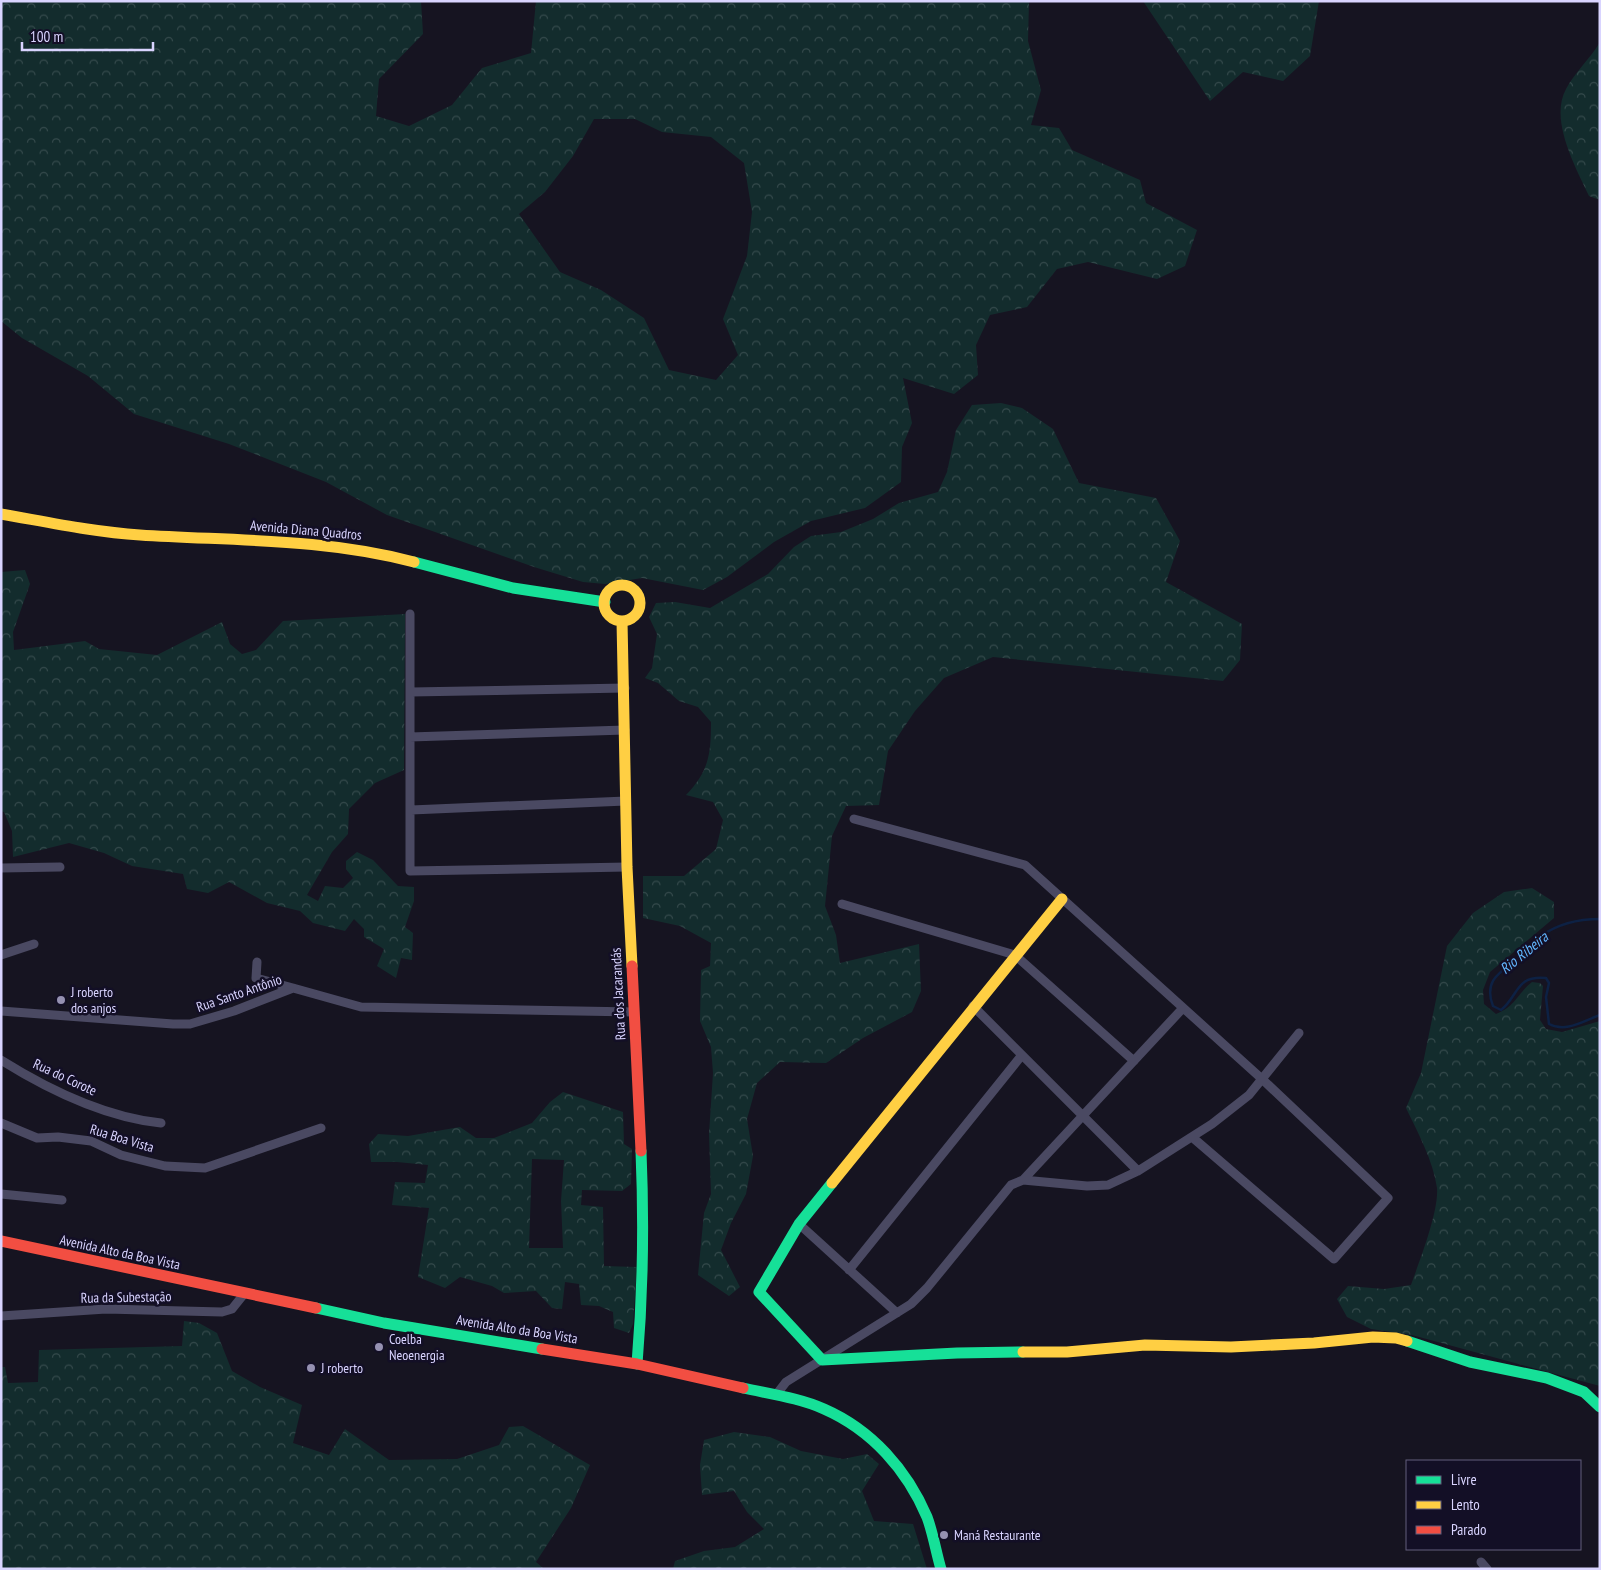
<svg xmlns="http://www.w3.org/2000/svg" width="1601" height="1570" font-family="'PT Sans Narrow',sans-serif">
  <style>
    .forest { fill: url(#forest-crowns); fill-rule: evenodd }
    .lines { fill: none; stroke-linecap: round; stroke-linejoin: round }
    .stream { stroke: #0d2144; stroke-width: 2.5 }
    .street { stroke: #4a4962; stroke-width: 9 }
    .fast { stroke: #16e098; stroke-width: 11 }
    .slow { stroke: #ffcf43; stroke-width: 11 }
    .jam { stroke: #f24e42; stroke-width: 11 }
    .poi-dot { fill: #9591b1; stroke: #130f26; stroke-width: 2 }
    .labels { text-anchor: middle; stroke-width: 5; stroke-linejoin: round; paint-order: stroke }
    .street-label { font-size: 14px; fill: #d9d4ff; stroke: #130f26 }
    .poi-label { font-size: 14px; fill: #d9d4ff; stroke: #130f26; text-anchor: start }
    .water-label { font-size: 15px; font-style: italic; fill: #62b6ff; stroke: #130f26 }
  </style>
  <defs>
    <pattern id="forest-crowns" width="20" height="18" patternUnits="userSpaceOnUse" patternTransform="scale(1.25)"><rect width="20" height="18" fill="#132c2d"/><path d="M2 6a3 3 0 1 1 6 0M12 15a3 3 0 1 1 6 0" fill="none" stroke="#354a4c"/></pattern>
  </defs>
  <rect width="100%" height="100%" fill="#161421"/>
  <path class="forest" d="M1,1H421L423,34L379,79L376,116L409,126L452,105L482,68L531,53L536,1H1029L1028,41L1041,90L1031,125L1059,128L1072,150L1140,180L1146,203L1197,230L1185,266L1157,279L1088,262L1057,269L1027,307L990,315L976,345L978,375L954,394L903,378L912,423L902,447L901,482L865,508L811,521L774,542L727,577L703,590L642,578L605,584L583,582L534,567L387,515L326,482L229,444L134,414L88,376L22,338L1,321ZM594,119H635L662,132L711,137L744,163L752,212L747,256L723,319L738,355L716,380L669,370L644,318L601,290L560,272L519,214L545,192L573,156Z
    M1143,1H1319L1310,56L1283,81L1243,72L1210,101Z
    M1600,42V200L1589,196C1576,168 1549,120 1566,89C1575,72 1590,59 1600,42Z
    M1001,403L1022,408L1053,429L1079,483L1156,498L1180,541L1166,582L1242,624L1240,660L1223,681L993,657L944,678L915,711L888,751L879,805L846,806L832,836L825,906L836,935L840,963L919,944L921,991L912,1012L863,1038L826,1063L780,1062L757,1083L747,1119L753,1156L746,1194L731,1223L721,1250L740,1287L729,1296L698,1275L704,1213L711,1194L709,1134L713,1073L711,1047L700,1021L701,970L710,966L711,943L680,926L643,918V876H684L716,849L723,820L713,802L686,795C709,771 711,754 711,722L698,707L679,701L658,683L645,678L652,668L657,634L649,617L656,603L675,602L710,608L768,574L794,547L811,536L841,532L873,519L899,503L938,492L947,472L956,430L972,405Z
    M25,570L30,584L13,632L14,650L85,641L99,649L157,655L222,622L230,644L242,654L256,650L283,621L405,614L404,770L375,783L349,809L348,834L332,852L307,895L318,901L325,886L343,888L353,878L346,869V861L357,852L373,860L398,886L414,887V901L405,927L413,933L412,960L401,958L396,978L377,966L384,949L364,937V929L354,919L345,931L313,923L300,911L267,903L229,882L208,893L187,889L183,874L132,866L104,853L69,843L13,857L12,831L4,812L1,811V572Z
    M1532,888L1554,902V918L1490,972L1483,990L1484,1004L1496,1014C1516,1006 1516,995 1532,982L1540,983L1543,986L1540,1020L1546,1029L1562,1032L1600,1021V1386L1412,1335L1371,1329L1347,1317L1337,1299L1348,1286L1384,1289L1411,1285C1419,1262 1439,1212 1437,1188C1433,1160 1418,1133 1406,1108L1421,1073L1447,946L1473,913L1504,892Z
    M563,1092L623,1112L624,1144L632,1149L631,1184L622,1191L582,1190L581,1205L603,1207L604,1266L637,1267L633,1324L629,1333L614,1328L613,1312L599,1306L581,1305L579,1284L565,1282L562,1309L552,1308L536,1291L504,1293L492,1286L460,1277L445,1288L418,1277L429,1208L392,1205L395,1182L425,1183L428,1165L397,1162H371L369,1144L378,1134L408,1136L460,1127L476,1138H494L532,1123L550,1102ZM532,1159L564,1160L561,1201L563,1248H529Z
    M184,1321L199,1323L217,1333L232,1371L260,1387L302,1405L293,1443L329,1455L345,1429L389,1460L457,1459L499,1445L509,1427L523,1426L590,1465L571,1508L536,1562L544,1569H1V1367H5L8,1383L38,1382L39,1350L182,1346Z
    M734,1432L770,1437L801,1451L843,1459L867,1454L879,1464L862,1491L874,1521L913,1524L927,1569H673L675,1561L704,1551L735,1547L764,1529L747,1512L734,1491L702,1495L700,1465L704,1440Z"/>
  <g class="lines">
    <path class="stream" d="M1600,919C1578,919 1559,923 1541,936C1534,941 1529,950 1522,955C1504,971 1482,978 1493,1006L1501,1010C1519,996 1515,975 1546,978L1549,983L1546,997L1549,1024C1566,1033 1583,1021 1600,1015"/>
    <path class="street" d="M410,614V871L627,867
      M411,692L625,688
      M410,737L625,730
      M411,810L626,801
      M854,819L1025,865L1262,1079L1388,1198L1334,1259L1192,1137
      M1,868L60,867
      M842,904L1015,955L1134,1061
      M1,955L34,944
      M257,962L256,978L293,988
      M973,1006L1138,1171
      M1,1011L173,1024H190L234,1011L293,988L361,1007L634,1012
      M1,1060C49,1090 104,1117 161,1123
      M1,1123L37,1138L58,1137L91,1141L121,1155L165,1166L205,1168L321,1128
      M1023,1180L1183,1008
      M1,1194L62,1200
      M799,1224L897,1313
      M849,1270L1022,1055
      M1,1316L106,1309L222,1312L232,1309L244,1294
      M776,1395L786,1382L911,1304L927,1288L1011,1185L1023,1180L1087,1186L1108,1185L1138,1171L1212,1124L1249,1095L1299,1033
      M1481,1562L1487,1569"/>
    <path class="fast" d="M414,562L513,588L605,602
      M832,1183L799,1224L759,1292L822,1360L957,1353L1023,1352
      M316,1308L384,1323L542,1349
      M1407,1341L1470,1362L1547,1378L1584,1392L1600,1407
      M637,1364C643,1293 644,1223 641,1151
      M743,1388C770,1394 800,1398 824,1409C872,1430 907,1470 927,1517C933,1533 936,1552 941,1569"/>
    <path class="slow" d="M1,514C47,522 93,532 140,535C232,541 324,538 414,562
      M604 603a18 18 0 1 1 36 0a18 18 0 1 1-36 0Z
      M622,621L627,867L632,966
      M832,1183L1062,899
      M1023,1352H1067L1145,1345L1231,1347L1314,1343L1373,1337L1396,1338L1407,1341"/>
    <path class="jam" d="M632,966L641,1151
      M1,1241L316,1308
      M542,1349L637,1364L743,1388"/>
  </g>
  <g class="poi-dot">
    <circle cx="61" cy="1000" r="5"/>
    <circle cx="379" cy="1347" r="5"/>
    <circle cx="311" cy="1368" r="5"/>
    <circle cx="944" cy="1535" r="5"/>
  </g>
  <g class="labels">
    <g class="street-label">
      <text transform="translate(306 530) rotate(5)" y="5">Avenida Diana Quadros</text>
      <text transform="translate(239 993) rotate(-19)" y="5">Rua Santo Antônio</text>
      <text transform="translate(618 994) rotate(-93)" y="5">Rua dos Jacarandás</text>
      <text transform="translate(65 1077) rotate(25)" y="5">Rua do Corote</text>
      <text transform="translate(122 1138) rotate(17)" y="5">Rua Boa Vista</text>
      <text transform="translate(120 1252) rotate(12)" y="5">Avenida Alto da Boa Vista</text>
      <text transform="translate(126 1297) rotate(-1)" y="5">Rua da Subestação</text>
      <text transform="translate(517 1329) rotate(9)" y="5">Avenida Alto da Boa Vista</text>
    </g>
    <g class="poi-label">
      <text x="71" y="997">J roberto<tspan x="71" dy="16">dos anjos</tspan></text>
      <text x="389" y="1344">Coelba<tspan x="389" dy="16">Neoenergia</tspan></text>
      <text x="321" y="1373">J roberto</text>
      <text x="954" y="1540">Maná Restaurante</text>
    </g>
    <g class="water-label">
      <text transform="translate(1524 953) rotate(-39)" y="5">Rio Ribeira</text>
    </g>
  </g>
  <rect width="1601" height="1570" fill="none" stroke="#d9d4ff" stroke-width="5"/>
  <rect x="1406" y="1460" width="175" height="90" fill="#130f26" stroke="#625e7d"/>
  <rect x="1416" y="1476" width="25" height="8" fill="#16e098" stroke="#625e7d"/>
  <text x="1451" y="1485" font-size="15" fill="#d9d4ff">Livre</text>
  <rect x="1416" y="1501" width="25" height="8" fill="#ffcf43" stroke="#625e7d"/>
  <text x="1451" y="1510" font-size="15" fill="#d9d4ff">Lento</text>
  <rect x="1416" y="1526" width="25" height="8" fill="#f24e42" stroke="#625e7d"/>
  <text x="1451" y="1535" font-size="15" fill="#d9d4ff">Parado</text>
  <path d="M22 42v8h131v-8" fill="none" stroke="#d9d4ff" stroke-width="2.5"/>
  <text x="30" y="42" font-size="15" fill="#d9d4ff" stroke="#130f26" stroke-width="4" paint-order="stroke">100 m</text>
</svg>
